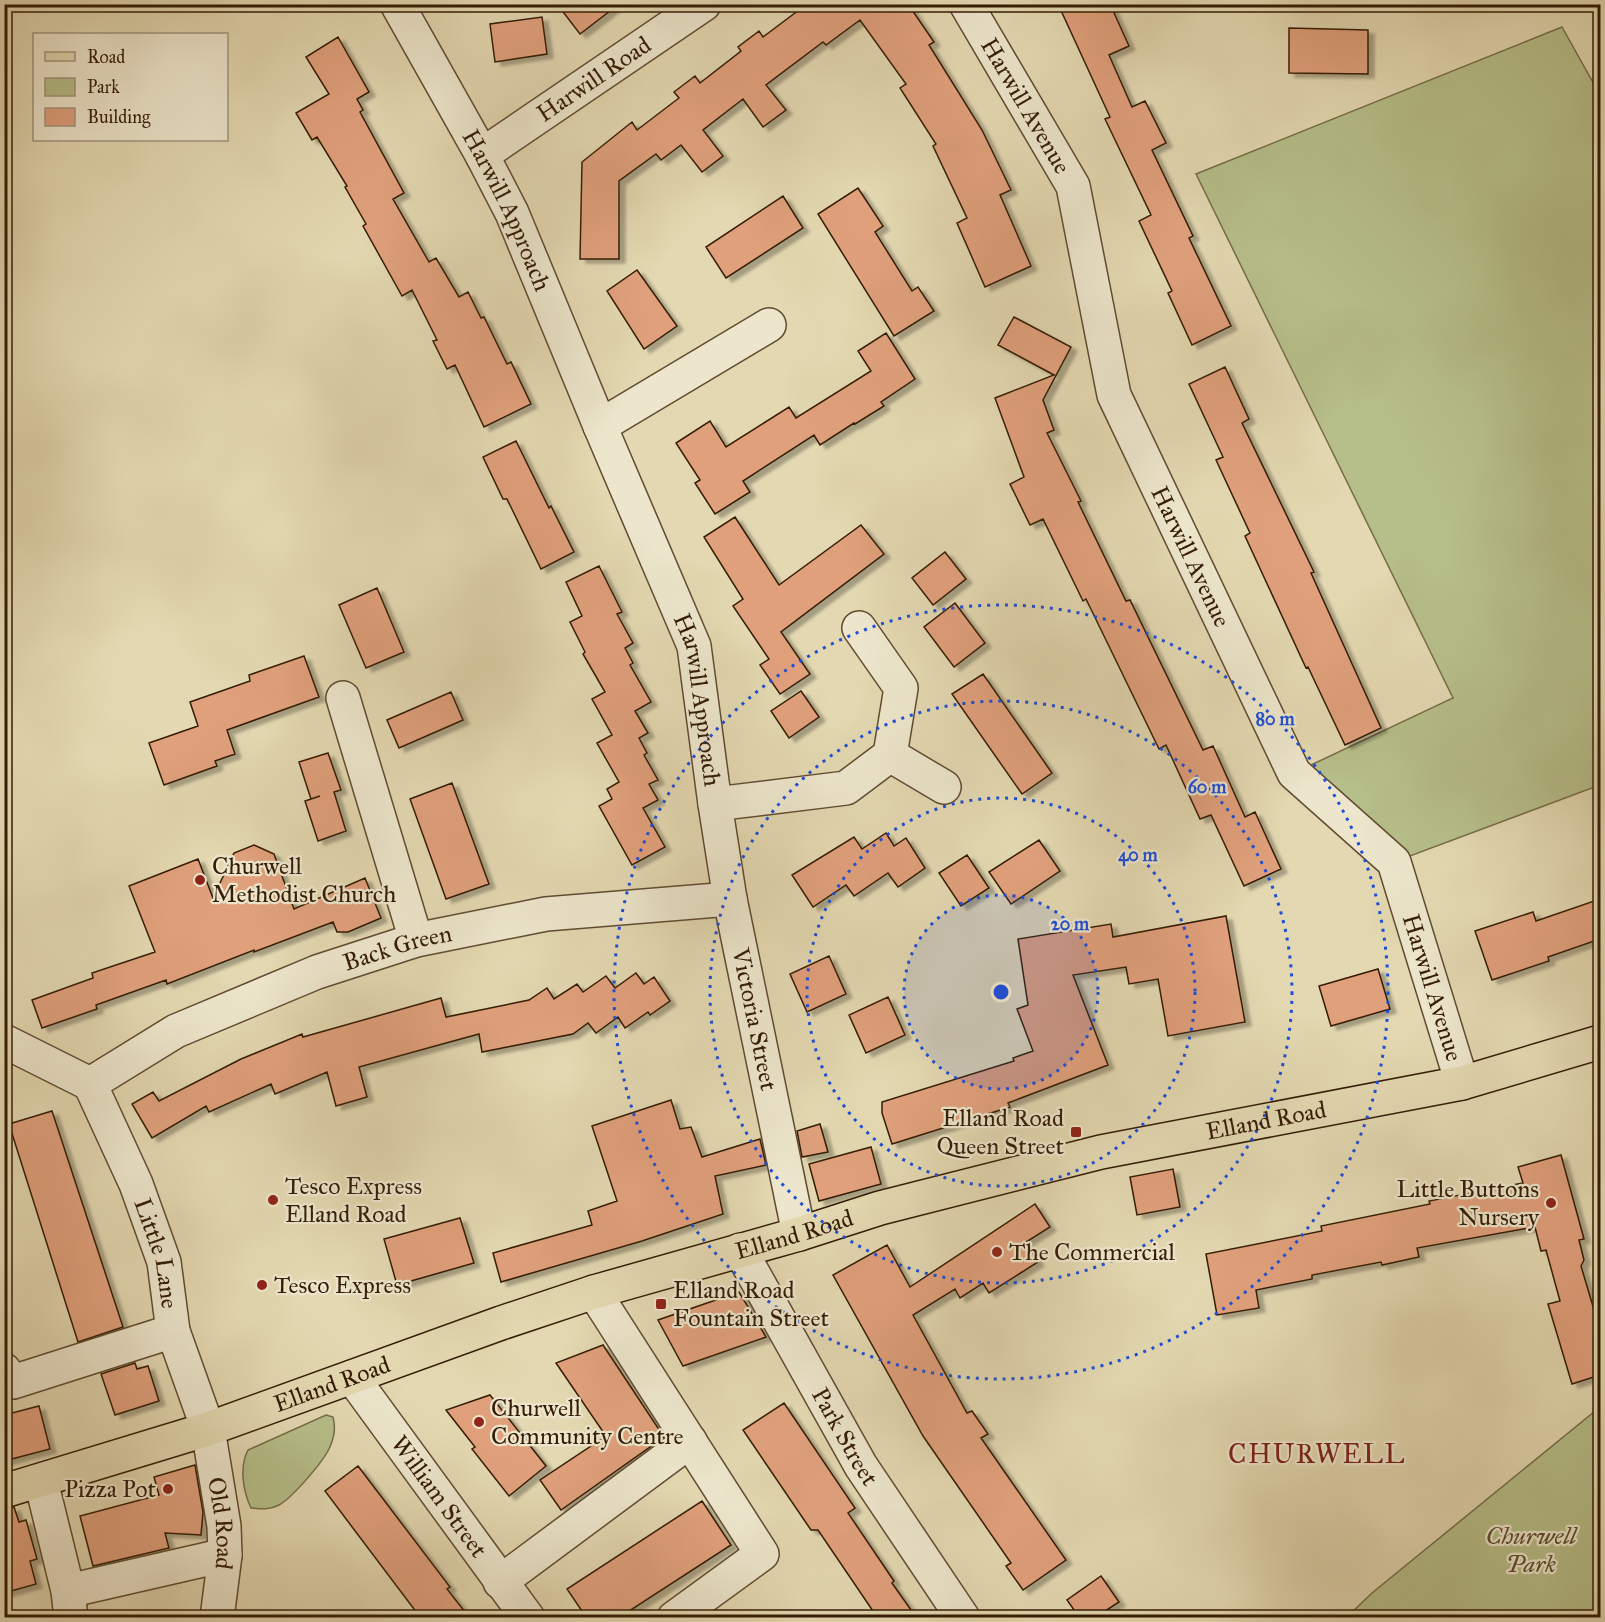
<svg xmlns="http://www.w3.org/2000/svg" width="1605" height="1622" font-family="'IM FELL Great Primer',serif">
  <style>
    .green { fill: #b6be89; stroke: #756d48; stroke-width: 1.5 }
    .building { fill: #e0a07c; stroke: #341c06; stroke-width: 1.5; filter: url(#shadow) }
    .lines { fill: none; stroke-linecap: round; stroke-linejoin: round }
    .street-casing { stroke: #604b31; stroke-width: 36 }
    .primary-casing { stroke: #341c06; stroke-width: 36 }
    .street { stroke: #ede6cc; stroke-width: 33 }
    .primary { stroke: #e3d8b1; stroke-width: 33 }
    .ring { fill: none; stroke: #1d4ed8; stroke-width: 3; stroke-dasharray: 3 6 }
    .poi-dot { fill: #8f2418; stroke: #ede6cc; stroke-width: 2 }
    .labels { text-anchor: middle; stroke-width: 4.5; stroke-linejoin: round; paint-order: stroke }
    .street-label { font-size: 24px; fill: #341c06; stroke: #ede6cc }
    .poi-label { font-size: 24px; fill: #341c06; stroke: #ede6cc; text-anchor: start }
    .park-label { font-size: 24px; font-style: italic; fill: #5b4d2d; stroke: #ede6cc }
    .quarter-label { font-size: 27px; letter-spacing: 1.5px; fill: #7a1f14; stroke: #ede6cc }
    .centre { fill: #1d4ed8; stroke: #ede6cc; stroke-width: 3 }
    .ring-label { font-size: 18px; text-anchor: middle; font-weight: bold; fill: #1d4ed8; stroke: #ede6cc; stroke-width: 4.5; stroke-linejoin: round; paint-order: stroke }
  </style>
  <defs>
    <filter id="shadow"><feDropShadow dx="6" dy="4" stdDeviation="1.5" flood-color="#0004"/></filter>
  </defs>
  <rect width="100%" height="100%" fill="#e3d8b1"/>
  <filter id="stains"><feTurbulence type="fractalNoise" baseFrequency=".00333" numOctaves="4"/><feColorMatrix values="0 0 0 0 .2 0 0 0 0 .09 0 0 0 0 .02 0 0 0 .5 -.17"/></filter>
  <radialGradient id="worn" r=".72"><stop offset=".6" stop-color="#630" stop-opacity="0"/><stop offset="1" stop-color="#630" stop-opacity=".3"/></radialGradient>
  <path class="green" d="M1562,27L1600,95V785L1394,862L1294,773L1453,698L1196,174Z
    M1600,1407V1617H1347L1372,1593Z
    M326,1415L333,1417C336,1429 334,1438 329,1449C322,1463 292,1498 279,1505C270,1510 261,1509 251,1508C243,1491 239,1467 248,1450Z"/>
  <path class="building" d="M557,4H619L580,34Z
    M807,4H908L934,42L929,45L982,130L997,161L1011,190L1000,195L1031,266L985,287L957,223L967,218L933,146L936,144L900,88L906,84L860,20L826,45L823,42L766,85L786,110L763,127L743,99L703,130L723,156L702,172L681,145L661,160L656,154L619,181V259H580L582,162L632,122L637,130L679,98L674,92L695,76L700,83L741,51L738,47L759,31L763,37Z
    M1058,4H1110L1129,46L1109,55L1132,107L1145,101L1166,143L1152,150L1193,236L1189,238L1231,326L1192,345L1168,293L1172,291L1139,221L1151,215L1105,119L1110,117Z
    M542,17L547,54L495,62L490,24Z
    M1289,28L1368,30V74L1289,73Z
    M338,37L369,92L357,99L363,110L360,112L404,193L393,199L429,262L436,258L459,297L468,292L481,318L484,317L507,364L511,362L531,404L484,427L455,365L447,369L433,341L437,340L412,290L402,296L363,226L366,224L345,187L347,186L317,137L312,140L296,113L329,94L306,57Z
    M858,188L883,226L875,232L912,291L918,287L934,311L894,336L818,214Z
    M783,196L803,228L726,278L706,247Z
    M637,270L677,326L644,349L607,291Z
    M1014,317L1071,347L1043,400L1054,430L1047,433L1081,501L1078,502L1126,601L1130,600L1203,750L1213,746L1245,817L1255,812L1281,869L1244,886L1211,815L1200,819L1166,745L1159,749L1086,599L1083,601L1043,519L1030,525L1010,484L1024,477L995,398L1054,375L998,345Z
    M886,333L915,379L881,402L884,406L855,424L854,423L820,445L814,435L743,481L750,492L715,514L695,483L700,480L676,443L710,421L726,447L789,407L796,418L871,371L858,351Z
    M1225,367L1249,419L1242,423L1314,572L1311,573L1381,728L1345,745L1308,667L1306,668L1245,536L1250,533L1216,460L1223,457L1189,384Z
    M516,441L549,508L551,506L574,552L541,569L507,499H503L483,457Z
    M735,517L779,585L861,525L884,554L781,632L810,674L780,694L760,665L769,659L733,606L743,599L704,537Z
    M945,552L966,579L933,605L912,578Z
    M599,566L622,612L617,614L633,643L625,648L633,663L630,665L651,702L635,711L648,733L639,738L647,753L644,755L658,780L649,784L658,800L643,808L665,847L632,865L599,806L612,799L607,789L619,782L597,743L612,735L592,699L605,692L583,654L585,652L570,622L582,616L566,582Z
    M377,588L404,652L366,668L339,605Z
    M955,603L985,643L954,667L924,627Z
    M304,656L319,697L227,730L235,754L215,761L217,766L164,785L149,743L198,726L190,702L250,681L249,675Z
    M983,674L1052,773L1022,794L952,694Z
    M801,691L819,717L789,738L771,711Z
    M451,692L463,720L399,748L387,720Z
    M328,753L341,790L334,792L346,831L318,841L305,801L320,796L311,799L299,762Z
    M452,783L489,884L446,899L410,799Z
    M886,833L894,846L906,838L925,868L898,887L888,873L854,896L846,885L813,907L792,875L854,837L862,849Z
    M1039,840L1060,871L1011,904L989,872Z
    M254,845L274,854L294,909L365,878L381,918L348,932H337L333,922L254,952V950L167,984L166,980L96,1005L97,1009L42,1028L32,1000L93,978L92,973L155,952L129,886L198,859L213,898L234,853Z
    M967,855L989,888L961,906L939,873Z
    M1600,899V939L1548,957L1549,961L1492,980L1475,931L1533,912L1536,921Z
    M1226,916L1245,1022L1168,1036L1158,979L1129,984L1126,967L1073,975L1108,1065L1008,1103L1010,1107L892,1144L882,1113V1102L1014,1061L1013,1058L1033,1051L1017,1009L1028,1005L1018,939L1111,924L1113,937Z
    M829,956L846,994L807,1012L790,974Z
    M1378,969L1390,1009L1331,1026L1319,986Z
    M636,973L644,984L654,977L670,1001L650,1015L648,1012L625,1028L618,1017L596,1033L588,1023L573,1034L482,1052L479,1034L428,1048L359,1067L367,1097L336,1106L327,1072L275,1094L271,1084L209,1112L206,1106L152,1138L132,1104L153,1092L159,1101L241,1059L302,1034L303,1037L441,998L446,1017L529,1000L547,988L554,999L577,984L583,992L606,976L615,988Z
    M888,997L905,1035L866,1053L849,1015Z
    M671,1100L680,1129L691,1127L702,1157L760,1139L766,1165L715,1176L723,1214L642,1241L501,1282L493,1253L592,1225L588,1211L617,1201L592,1126Z
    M52,1111L123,1327L78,1342L9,1124Z
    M820,1124L828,1152L802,1157L797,1131Z
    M871,1147L881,1184L819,1201L809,1164Z
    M1561,1155L1584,1239L1579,1240L1584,1260L1581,1266L1600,1330V1375L1572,1384L1548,1304L1560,1301L1546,1250L1541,1251L1535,1227L1417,1248L1419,1257L1382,1265L1381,1262L1312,1275V1279L1256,1290L1259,1308L1217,1315L1206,1254L1322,1231L1321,1226L1430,1204L1429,1201L1523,1183L1518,1167Z
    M1173,1169L1180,1207L1137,1215L1130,1177Z
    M1035,1204L1050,1227L1026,1242L1038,1262L989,1293L983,1283L960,1298L955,1289L913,1315L967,1413L972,1411L988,1434L981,1438L1066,1560L1023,1590L1006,1566L1011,1563L923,1436L833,1275L887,1245L910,1287Z
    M460,1218L474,1263L397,1285L384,1239Z
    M739,1292L766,1337L683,1366L658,1320Z
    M603,1345L664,1437L561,1510L540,1480L606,1436L556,1363Z
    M135,1363L137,1369L148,1366L159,1401L115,1415L101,1374Z
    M490,1395L546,1466L509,1496L472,1449L475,1447L446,1410Z
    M784,1403L855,1508L848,1513L894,1581L892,1583L916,1617H877L818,1530H811L743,1430Z
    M39,1406L50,1449L4,1461V1415Z
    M195,1465L203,1512L201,1535L165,1533L169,1548L93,1566L80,1516L159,1495L154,1477Z
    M358,1466L450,1587L447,1589L469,1617H420L325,1491Z
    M702,1501L731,1545L620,1617H586L567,1589Z
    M14,1507L19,1522L26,1520L37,1559L30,1561L36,1584L4,1593V1509Z
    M1101,1576L1119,1602L1096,1617H1079L1067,1600Z"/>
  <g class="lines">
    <g class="street-casing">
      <g id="street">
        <path id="s1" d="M397,4L482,155L512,213L600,426L694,646L715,804L846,788L890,755L901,688L859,628"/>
        <path id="s2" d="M966,4L1073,186L1114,395L1294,773L1394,862L1462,1083"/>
        <path id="s3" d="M482,155L704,4"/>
        <path d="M600,426L769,325"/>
        <path d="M343,698L416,940"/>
        <path d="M890,755L944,787"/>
        <path id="s4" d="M715,804L730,899L799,1234"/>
        <path d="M4,1041L90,1084"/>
        <path id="s5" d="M90,1084L176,1031L317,972L416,940L546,914L730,899"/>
        <path id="s6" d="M90,1084L136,1184L164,1262L173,1331L208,1429L224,1526L225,1555L217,1618"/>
        <path id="s7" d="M740,1250L861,1466L963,1618"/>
        <path d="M594,1292L762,1554L674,1618"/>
        <path d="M4,1370L13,1382L173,1331"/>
        <path id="s8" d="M352,1377L528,1618"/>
        <path d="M41,1481L68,1591L71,1618"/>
        <path d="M500,1582L690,1441"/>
        <path d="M68,1591L225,1555"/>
      </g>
    </g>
    <g class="primary-casing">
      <g id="primary">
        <path id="s9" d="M4,1491L208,1429L501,1323L594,1292L799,1234L880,1208L1101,1152L1462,1083L1600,1042"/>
      </g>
    </g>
    <use href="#street" class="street"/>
    <use href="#primary" class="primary"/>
  </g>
  <circle cx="1001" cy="992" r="97" fill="#1d4ed8" fill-opacity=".12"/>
  <g class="ring">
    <circle cx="1001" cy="992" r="97"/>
    <circle cx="1001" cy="992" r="194"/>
    <circle cx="1001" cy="992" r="291"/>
    <circle cx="1001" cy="992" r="387"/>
  </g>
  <g class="poi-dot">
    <circle cx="200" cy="880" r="6"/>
    <rect x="1070" y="1126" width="12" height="12" rx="3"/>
    <circle cx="273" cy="1200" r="6"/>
    <circle cx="1551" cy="1203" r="6"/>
    <circle cx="997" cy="1252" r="6"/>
    <circle cx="262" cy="1285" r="6"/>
    <rect x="655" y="1298" width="12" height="12" rx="3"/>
    <circle cx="479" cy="1422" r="6"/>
    <circle cx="168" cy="1489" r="6"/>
  </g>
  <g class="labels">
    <g class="street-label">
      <text dy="8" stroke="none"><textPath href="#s3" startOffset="135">Harwill Road</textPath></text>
      <text dy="8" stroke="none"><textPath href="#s2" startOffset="118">Harwill Avenue</textPath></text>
      <text dy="8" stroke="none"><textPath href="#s1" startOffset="234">Harwill Approach</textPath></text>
      <text dy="8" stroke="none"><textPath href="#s2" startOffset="603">Harwill Avenue</textPath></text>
      <text dy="8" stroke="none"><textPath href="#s1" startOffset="762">Harwill Approach</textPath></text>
      <text dy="8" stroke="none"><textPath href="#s5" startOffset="338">Back Green</textPath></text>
      <text dy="8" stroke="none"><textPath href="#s2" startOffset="1108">Harwill Avenue</textPath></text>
      <text dy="8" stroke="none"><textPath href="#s4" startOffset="219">Victoria Street</textPath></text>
      <text dy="8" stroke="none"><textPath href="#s9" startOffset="1317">Elland Road</textPath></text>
      <text dy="8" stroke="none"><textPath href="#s9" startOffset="831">Elland Road</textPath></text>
      <text dy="8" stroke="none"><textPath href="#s6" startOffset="183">Little Lane</textPath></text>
      <text dy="8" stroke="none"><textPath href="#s9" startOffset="345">Elland Road</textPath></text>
      <text dy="8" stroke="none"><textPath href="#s7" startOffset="214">Park Street</textPath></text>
      <text dy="8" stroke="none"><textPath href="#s8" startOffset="148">William Street</textPath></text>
      <text dy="8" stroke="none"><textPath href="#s6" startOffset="462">Old Road</textPath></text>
    </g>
    <g class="poi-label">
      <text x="212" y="874">Churwell<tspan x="212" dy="28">Methodist Church</tspan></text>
      <text x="1064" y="1126" text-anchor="end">Elland Road<tspan x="1064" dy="28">Queen Street</tspan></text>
      <text x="285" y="1194">Tesco Express<tspan x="285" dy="28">Elland Road</tspan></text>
      <text x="1539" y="1197" text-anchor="end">Little Buttons<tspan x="1539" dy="28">Nursery</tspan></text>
      <text x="1009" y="1260">The Commercial</text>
      <text x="274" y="1293">Tesco Express</text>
      <text x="673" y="1298">Elland Road<tspan x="673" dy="28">Fountain Street</tspan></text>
      <text x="491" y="1416">Churwell<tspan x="491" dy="28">Community Centre</tspan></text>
      <text x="156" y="1497" text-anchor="end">Pizza Pot</text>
    </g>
    <g class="park-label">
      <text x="1531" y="1544">Churwell<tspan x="1531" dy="28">Park</tspan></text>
    </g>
    <g class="quarter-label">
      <text x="1317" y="1463">CHURWELL</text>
    </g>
  </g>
  <circle cx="1001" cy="992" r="9" class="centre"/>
  <g class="ring-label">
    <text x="1275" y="725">80 m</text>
    <text x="1207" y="793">60 m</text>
    <text x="1138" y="861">40 m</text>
    <text x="1070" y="930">20 m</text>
  </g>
  <rect width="1605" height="1622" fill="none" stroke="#e3d8b1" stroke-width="24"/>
  <rect x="6" y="6" width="1593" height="1610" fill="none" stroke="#341c06" stroke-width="3"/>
  <rect x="12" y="12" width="1581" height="1598" fill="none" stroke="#341c06" stroke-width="1.5"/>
  <rect x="33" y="33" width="195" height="108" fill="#ede6cc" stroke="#a3957d" stroke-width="1.5"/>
  <rect x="45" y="52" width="30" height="9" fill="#e3d8b1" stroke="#a3957d" stroke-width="1.5"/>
  <text x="87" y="63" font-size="18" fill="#341c06">Road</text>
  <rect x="45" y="78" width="30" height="18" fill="#b6be89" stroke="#a3957d" stroke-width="1.5"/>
  <text x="87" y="93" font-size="18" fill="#341c06">Park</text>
  <rect x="45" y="108" width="30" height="18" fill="#e0a07c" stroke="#a3957d" stroke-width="1.5"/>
  <text x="87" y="123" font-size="18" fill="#341c06">Building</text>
  <rect width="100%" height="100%" filter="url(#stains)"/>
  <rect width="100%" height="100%" fill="url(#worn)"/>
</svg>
